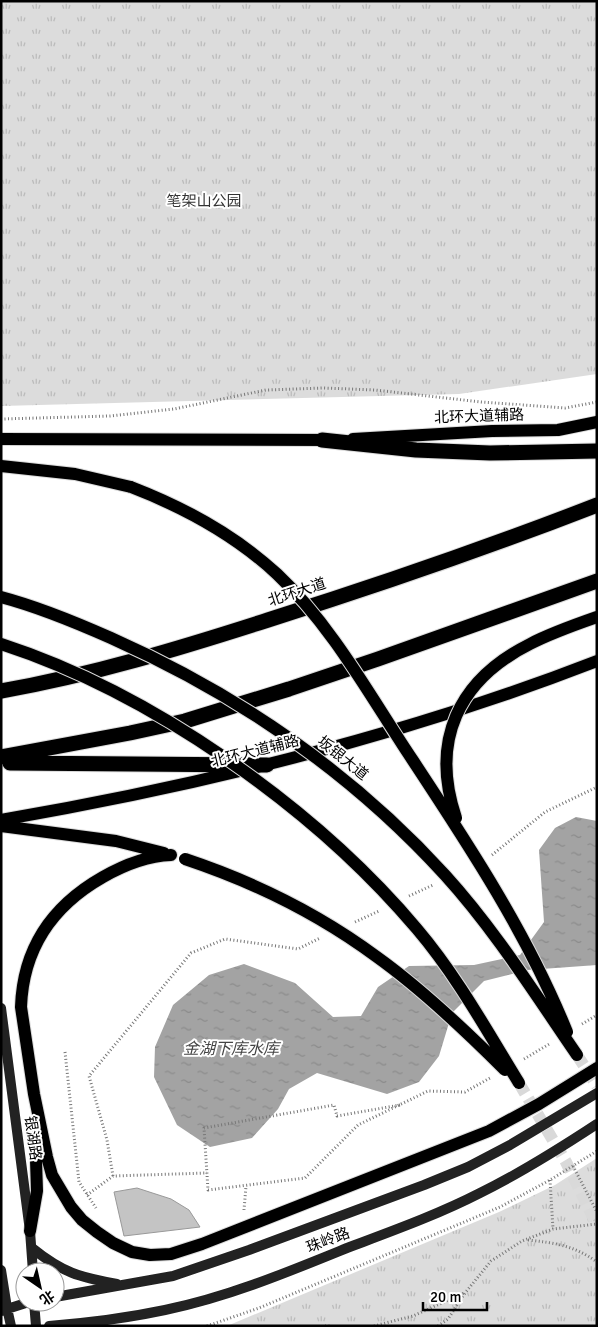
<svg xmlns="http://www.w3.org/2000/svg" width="598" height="1327" font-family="Signika,'Noto Sans SC',sans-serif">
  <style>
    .park { fill: url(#park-tufts) }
    .water { fill: url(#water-ripples) }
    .building { fill: #c4c4c4; stroke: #999 }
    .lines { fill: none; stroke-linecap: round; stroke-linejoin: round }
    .primary-tunnel { stroke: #d9d9d9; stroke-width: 12; stroke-dasharray: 12 6; stroke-linecap: butt }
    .primary-casing { stroke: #dbdbdb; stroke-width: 14 }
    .highway-casing { stroke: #dbdbdb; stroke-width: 17 }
    .path { stroke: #777; stroke-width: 3; stroke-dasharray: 1 2.5; stroke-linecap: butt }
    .secondary { stroke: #222; stroke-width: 10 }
    .primary { stroke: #000; stroke-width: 12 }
    .highway { stroke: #000; stroke-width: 15 }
    .primary-bridge-casing { stroke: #dbdbdb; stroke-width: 14; stroke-linecap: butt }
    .primary-bridge { stroke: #000; stroke-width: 12 }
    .labels { text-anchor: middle; stroke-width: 4; stroke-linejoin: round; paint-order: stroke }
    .park-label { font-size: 15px; fill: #333; stroke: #fff }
    .street-label { font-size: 15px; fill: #000; stroke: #fff }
    .water-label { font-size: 16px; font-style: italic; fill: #444; stroke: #fff }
  </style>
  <defs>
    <pattern id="park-tufts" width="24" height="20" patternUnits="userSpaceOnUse" patternTransform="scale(1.25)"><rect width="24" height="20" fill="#dcdcdc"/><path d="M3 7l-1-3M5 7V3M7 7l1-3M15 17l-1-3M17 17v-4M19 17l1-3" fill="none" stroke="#bbb"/></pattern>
    <pattern id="water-ripples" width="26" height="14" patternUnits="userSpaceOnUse" patternTransform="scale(1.25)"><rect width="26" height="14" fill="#a3a3a3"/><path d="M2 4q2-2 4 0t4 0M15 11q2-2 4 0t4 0" fill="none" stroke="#8b8b8b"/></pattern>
  </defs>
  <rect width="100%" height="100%" fill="#fff"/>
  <path class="park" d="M1,1H597V374L459,394L1,406Z
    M597,1158V1326H227L499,1212L555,1185Z"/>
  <path class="water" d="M576,817L597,821V965L528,970L484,981L452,1013L439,1056L419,1082L387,1094L317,1073L289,1089L278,1109L252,1138L210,1147L177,1125L154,1077L155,1047L173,1005L209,975L244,964L295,983L333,1017L361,1016L378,987L409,966L474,965L520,955L544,922L539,850L555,828Z"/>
  <path class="building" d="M137,1188L171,1199L189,1210L200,1227L124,1236L114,1192Z"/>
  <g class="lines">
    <path class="primary-tunnel" d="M577,1055L597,1086
      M519,1083L566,1162L597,1225"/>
    <g class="primary-casing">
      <path id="primary" d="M1,439L330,440
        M353,439L492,431L558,430L597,422
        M1,466L75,474L131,487
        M1,820C204,785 404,736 597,661
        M1,826L116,841L164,853
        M171,855C146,856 124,865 103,877C52,906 23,948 21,1007L34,1094L47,1157L52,1175L71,1207L82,1220L97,1232L113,1243L132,1252L150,1255L171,1254L202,1244L489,1131L539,1104L597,1068
        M30,1231L37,1191L35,1129"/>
    </g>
    <g class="highway-casing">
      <path id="highway" d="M322,440L416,450L490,453L597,451
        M1,691C92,675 181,648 268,620C379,585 489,547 597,505
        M1,757L130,733L185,721L289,689L378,659L597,581
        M10,763L267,765"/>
    </g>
    <path class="path" d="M1,419L110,416L174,409L266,390L324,388L375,390L481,402L565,408L597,402
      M492,855L545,812L597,787
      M409,896L433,885
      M355,922L379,911
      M582,1024L597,1015
      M65,1052L79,1182L96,1208
      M524,1059L551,1043
      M400,1105L337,1116L334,1105L204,1128L208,1190L305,1178L358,1125L428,1091L465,1092L490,1078
      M573,1166L597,1212
      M113,1176L107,1140L89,1076L191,953L225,939L298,949L320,938
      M550,1180L553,1229
      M87,1195L113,1176L207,1173
      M244,1210L246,1186
      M528,1240C555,1243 573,1245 597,1262
      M207,1326L259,1308L500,1207L550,1180L597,1151
      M325,1326H331
      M374,1326L413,1316L464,1293
      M438,1326L448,1319L465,1293L491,1261L522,1241L553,1229L597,1224"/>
    <path class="secondary" d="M1,1008L30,1231L33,1272
      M32,1248C63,1273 79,1277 117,1284
      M1,1270L7,1308L11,1326
      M55,1297L173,1276L249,1250L424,1185L468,1167L510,1145L597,1093
      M34,1302L36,1326
      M1,1311L29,1302
      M49,1326C88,1323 127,1318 165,1310C228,1297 288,1272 347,1248C392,1231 437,1215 480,1193C521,1173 559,1149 597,1124"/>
    <use href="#primary" class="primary"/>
    <use href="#highway" class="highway"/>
    <g class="primary-bridge-casing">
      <path id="primary-bridge" d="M131,487C183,507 236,536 277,574C329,623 365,687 404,747C464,838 526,930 567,1032
        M1,597C39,607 75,622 111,638C237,694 352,773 445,875C495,930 535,994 577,1055
        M1,644C152,693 315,808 417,929C457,976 487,1031 519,1083
        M456,818C430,741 458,680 530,644C551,633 574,625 597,617
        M185,859C254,882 319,914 377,957C423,990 465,1030 505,1070"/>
    </g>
    <use href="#primary-bridge" class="primary-bridge"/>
  </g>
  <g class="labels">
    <g class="park-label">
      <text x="204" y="206">笔架山公园</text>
    </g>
    <g class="street-label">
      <text transform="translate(479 416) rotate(-2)" y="5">北环大道辅路</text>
      <text transform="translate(297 592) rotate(-18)" y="5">北环大道</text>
      <text transform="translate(255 751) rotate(-14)" y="5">北环大道辅路</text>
      <text transform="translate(343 758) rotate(39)" y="5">坂银大道</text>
      <text transform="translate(33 1138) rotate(82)" y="5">银湖路</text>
      <text transform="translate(328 1240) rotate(-21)" y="5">珠岭路</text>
    </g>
    <g class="water-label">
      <text x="231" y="1054">金湖下库水库</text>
    </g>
  </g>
  <rect width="598" height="1327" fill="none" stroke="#000000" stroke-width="5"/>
  <g transform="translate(40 1287) rotate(146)"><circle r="24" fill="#ffffff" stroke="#999999"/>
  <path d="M0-4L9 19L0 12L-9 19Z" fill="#000000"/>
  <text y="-8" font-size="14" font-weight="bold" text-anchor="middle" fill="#000000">北</text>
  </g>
  <path d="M423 1302v8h64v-8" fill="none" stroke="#000000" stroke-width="2.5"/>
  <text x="430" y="1302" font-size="15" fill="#000000" stroke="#ffffff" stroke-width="4" paint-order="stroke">20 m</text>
</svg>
